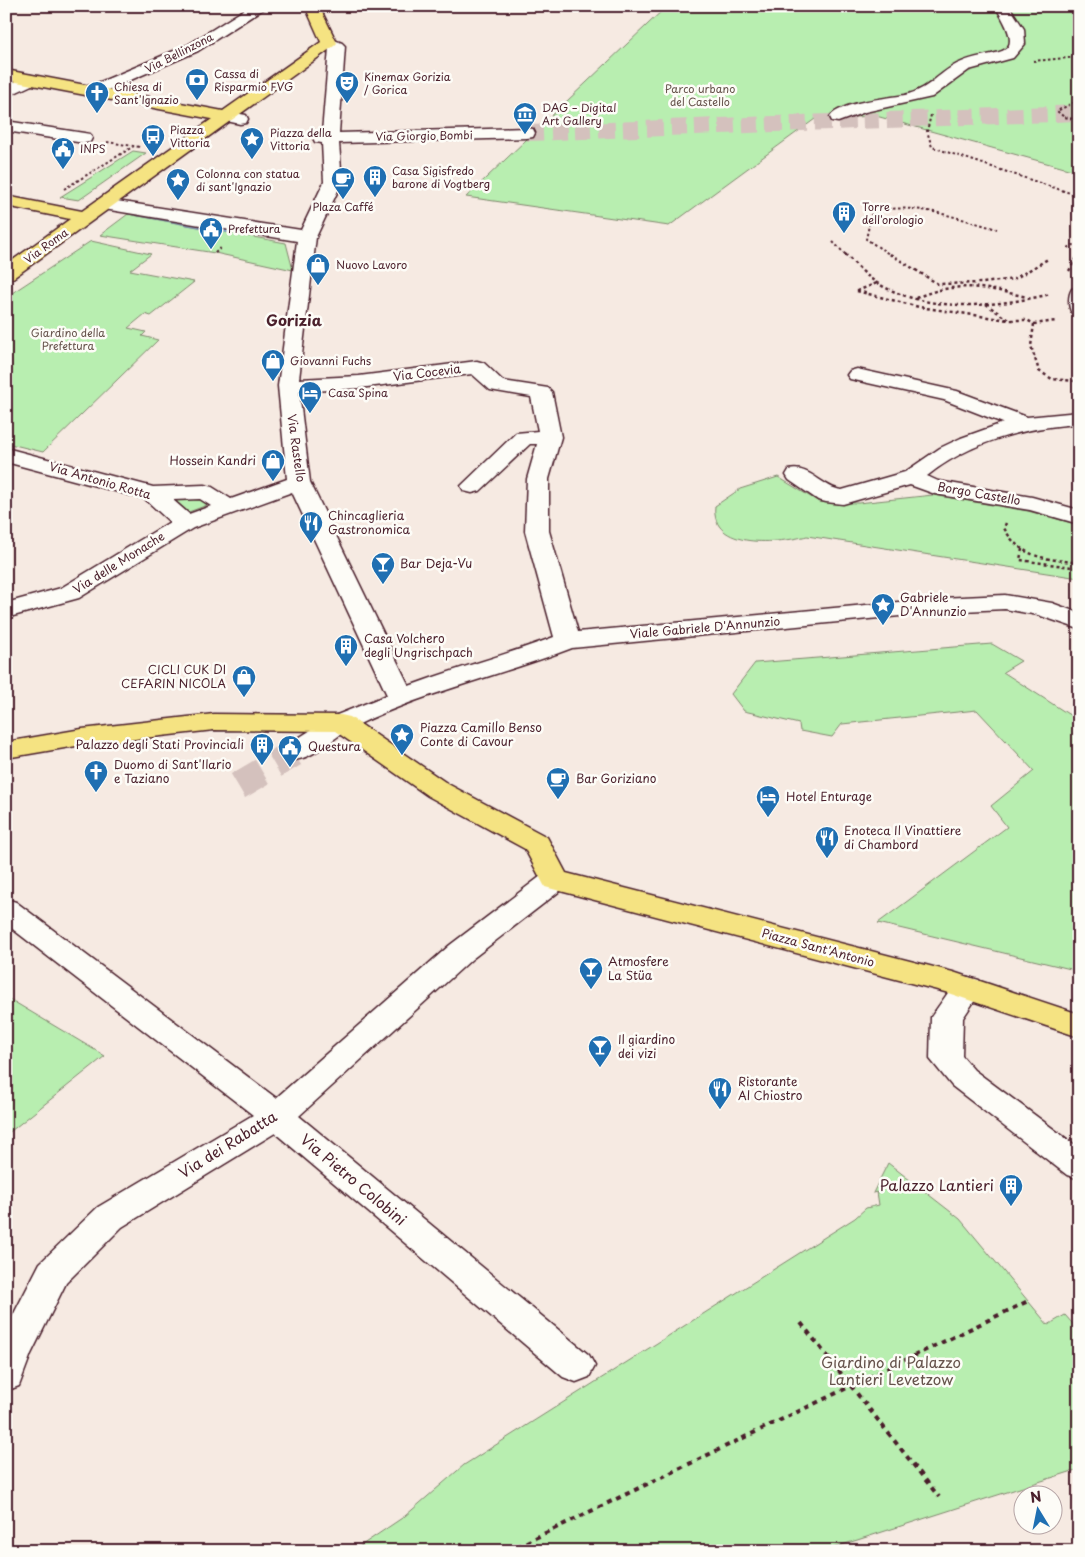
<svg xmlns="http://www.w3.org/2000/svg" width="1085" height="1557" font-family="'Playpen Sans',sans-serif">
  <style>
    .green { fill: #b8eeb0; stroke: #81866e }
    .water { fill: #9cd3fb; stroke: #7b8ba8 }
    .lines { fill: none; stroke-linecap: round; stroke-linejoin: round }
    .minor-tunnel-far1 { stroke: #d4c1bd; stroke-width: 16; stroke-dasharray: 16 8; stroke-linecap: butt }
    .minor-tunnel { stroke: #d4c1bd; stroke-width: 28; stroke-dasharray: 28 14; stroke-linecap: butt }
    .minor-casing { stroke: #4a1f2b; stroke-width: 3 }
    .major-casing { stroke: #4a1f2b; stroke-width: 3 }
    .path-far2 { stroke: #4a1f2b; stroke-width: 2; stroke-dasharray: 2.5 2.5; stroke-linecap: butt }
    .path-far1 { stroke: #4a1f2b; stroke-width: 2.5; stroke-dasharray: 3 3; stroke-linecap: butt }
    .path { stroke: #4a1f2b; stroke-width: 4; stroke-dasharray: 5 5; stroke-linecap: butt }
    .minor { fill: #fdfcf7; fill-rule: evenodd }
    .major { fill: #f5e382; fill-rule: evenodd }
    .labels { text-anchor: middle; stroke-width: 5; stroke-linejoin: round; paint-order: stroke }
    .far-street-label { font-size: 11px; fill: #4a1f2b; stroke: #fdfcf7 }
    .far-poi-label { font-size: 11px; fill: #4a1f2b; stroke: #fdfcf7; text-anchor: start }
    .far-park-label { font-size: 11px; fill: #66534c; stroke: #fdfcf7 }
    .street-label { font-size: 12px; fill: #4a1f2b; stroke: #fdfcf7 }
    .poi-label { font-size: 12px; fill: #4a1f2b; stroke: #fdfcf7; text-anchor: start }
    .far-district-label { font-size: 15px; font-weight: bold; fill: #4a1f2b; stroke: #fdfcf7 }
    .near-street-label { font-size: 15px; fill: #4a1f2b; stroke: #fdfcf7 }
    .near-poi-label { font-size: 15px; fill: #4a1f2b; stroke: #fdfcf7; text-anchor: end }
    .near-park-label { font-size: 15px; fill: #66534c; stroke: #fdfcf7 }
  </style>
  <rect width="100%" height="100%" fill="#f6eae2"/>
  <filter id="ink" filterUnits="userSpaceOnUse"><feTurbulence type="fractalNoise" baseFrequency=".02" numOctaves="2"/><feDisplacementMap in="SourceGraphic" scale="10" xChannelSelector="R" yChannelSelector="G"/><feConvolveMatrix kernelMatrix="1 2 1 2 8 2 1 2 1" color-interpolation-filters="sRGB"/></filter>
  <g filter="url(#ink)">
    <path class="green" d="M667,6H1079V172L876,116L815,119L669,226L466,197Z
      M133,151L146,153L79,200L60,197Z
      M128,214L286,243L293,270L215,253L100,235Z
      M91,241L151,254L130,270L194,282L151,316L145,314L128,328L146,332L142,336L158,340L43,452L6,443V297Z
      M778,477L819,502L858,503L933,495L1028,511L1079,525V578L807,536C780,543 710,551 715,506L740,489Z
      M185,497H200L210,504L186,513L172,503Z
      M992,644L1021,661L1003,672L1079,721V971L878,923L1007,827L991,806L1034,771L977,710L842,724L832,737L800,731L799,724L744,711L731,694L755,663Z
      M6,997L105,1056L6,1135Z
      M888,1163L960,1219L1048,1325L1065,1315L1079,1331V1469L823,1551H353L405,1516L464,1465L855,1218L866,1208L879,1205L877,1192L873,1193Z"/>
    <path class="water" d="M133,211L234,230L230,233L128,214Z"/>
    <g class="lines">
      <path class="minor-tunnel-far1" d="M527,133L1079,113"/>
      <path class="minor-tunnel" d="M238,786L294,753"/>
      <g class="minor-casing">
        <path id="minor" d="M250,6H268L198,51L98,94H86L84,91L86,88L188,45Z
          M995,6H1009L1024,29L1025,44L1013,58L969,70L932,97L865,112L838,122L832,121L830,117C840,102 888,98 905,95C930,89 937,74 957,64C993,46 1032,65 995,6Z
          M329,38L342,43L345,46L339,133L527,128L533,129L535,133L533,137L527,138L339,143L342,182L316,237L299,379L359,376L477,361L484,363L503,381L548,388L552,392L561,437L549,479V531L578,632L941,598L1005,595L1052,603L1079,613V629L1038,615L1005,609L941,612L572,648C499,676 421,693 351,728C330,739 309,765 284,759L280,753L284,747L332,717L387,695L292,492L193,528L79,598L6,618V603L61,588L170,522L145,499L6,462V448L153,487L204,485L212,487L231,499L287,479L278,386L297,241L104,209L98,208L95,204L98,200L104,199L301,230L324,182L322,143L315,142L313,138L315,134L322,133L329,48L321,43ZM472,374L490,390L531,397L538,431L516,433L461,486L464,491L472,493L480,491L530,444H537L527,479L525,531L554,637C506,655 457,668 409,686L310,482L299,392L359,388ZM200,499L211,506L189,514L173,500Z
          M30,75L36,77L38,80L36,83L6,97V86Z
          M224,111L246,115L248,119L246,123L240,124L218,119L216,116L218,113Z
          M6,121L84,133L90,134L92,138L90,142L84,143L6,131Z
          M1079,287V315L1072,313C1068,307 1068,295 1072,289Z
          M857,369L957,391L1027,417L1079,412V424C1025,427 969,442 927,476L938,481L1032,497L1079,510V524L1030,510L935,494L910,485L843,504L826,502L818,500L789,480L786,475L789,470C810,465 822,488 842,490L905,472L940,448L961,438L1003,423L944,400L850,379L847,375L850,371Z
          M555,870L565,873L570,880L565,887L472,959L299,1116L589,1355L595,1366L589,1377L576,1382L563,1377L275,1133L122,1227L66,1283L31,1354L19,1386L6,1391V1329L40,1263L98,1207L253,1115L6,924V899L16,902L276,1098L450,945L545,873Z
          M968,977L979,980L983,988L963,1018L962,1056L974,1070L1079,1148V1179L1067,1175L952,1086L930,1059L931,1017L957,980Z"/>
      </g>
      <g class="major-casing">
        <path id="major" d="M305,6H319L337,43L334,46L13,278L6,280V265L70,219L6,206V196L82,211L212,119L6,80V70L223,111L321,42Z
          M214,714L341,715L350,717L448,784L547,837L566,873L953,972L1079,1014V1037L945,992L545,887L525,849L428,796L335,731L214,730L82,745L6,758V742L82,729Z"/>
      </g>
      <path class="path-far2" d="M1033,61L1079,57
        M1079,100L1057,111L1064,117L1079,120
        M931,115L927,131L932,147L1079,196
        M107,142L140,147
        M64,189L134,146
        M833,242L847,256
        M1068,248L1073,245L1079,246
        M215,253L222,247
        M892,256L866,239L872,212C914,201 956,218 997,229"/>
      <path class="path-far1" d="M845,254C855,264 865,275 877,283C929,314 995,307 1051,294
        M890,254L938,284L983,283L1014,279L1048,259
        M1069,271L1079,254
        M857,291L919,307L1008,320
        M857,291L877,283
        M916,298C956,280 987,288 1027,297
        M986,304L1008,320H1027L1034,324L1056,321
        M1034,324L1031,346L1039,371L1052,379L1076,381
        M1006,523L1004,528C1022,560 1046,558 1079,563
        M1022,549L1020,560L1079,568"/>
      <path class="path" d="M801,1323L939,1497
        M508,1551L1028,1301"/>
      <use href="#minor" class="minor"/>
      <use href="#major" class="major"/>
    </g>
  </g>
  <defs>
    <g id="bank-pin" transform="scale(1.25)"><path d="M0 17L-7.5 6A9.5 9.5 0 1 1 7.5 6Z" fill="#1f6fb2" stroke="#fdfcf7"/><path d="M-6-4H6V4H-6ZM0-2.3a2.3 2.3 0 1 0 0 4.6a2.3 2.3 0 1 0 0-4.6Z" fill="#fff"/></g>
    <g id="theatre-pin" transform="scale(1.25)"><path d="M0 17L-7.5 6A9.5 9.5 0 1 1 7.5 6Z" fill="#1f6fb2" stroke="#fdfcf7"/><path d="M-5-5.5Q0-4 5-5.5V0Q5 5 0 6Q-5 5-5 0ZM-3.3-2.5H-1v1.5H-3.3ZM1-2.5H3.3v1.5H1ZM-2.8 1Q0 5.5 2.8 1Z" fill="#fff"/></g>
    <g id="church-pin" transform="scale(1.25)"><path d="M0 17L-7.5 6A9.5 9.5 0 1 1 7.5 6Z" fill="#1f6fb2" stroke="#fdfcf7"/><path d="M-1.2-6h2.4v3.5h3.3v2.4h-3.3V6h-2.4V-.1h-3.3v-2.4h3.3Z" fill="#fff"/></g>
    <g id="museum-pin" transform="scale(1.25)"><path d="M0 17L-7.5 6A9.5 9.5 0 1 1 7.5 6Z" fill="#1f6fb2" stroke="#fdfcf7"/><path d="M0-6L6-3V-2H-6V-3ZM-5-1h2V3h-2ZM-1-1h2V3h-2ZM3-1h2V3H3ZM-6 4H6V6H-6Z" fill="#fff"/></g>
    <g id="bus-pin" transform="scale(1.25)"><path d="M0 17L-7.5 6A9.5 9.5 0 1 1 7.5 6Z" fill="#1f6fb2" stroke="#fdfcf7"/><path d="M-5-6H5V4H4V6H2V4H-2V6H-4V4H-5ZM-3.5-4V0h7V-4ZM-3.5 1.2v1.5H-2V1.2ZM2 1.2v1.5H3.5V1.2Z" fill="#fff"/></g>
    <g id="sight-pin" transform="scale(1.25)"><path d="M0 17L-7.5 6A9.5 9.5 0 1 1 7.5 6Z" fill="#1f6fb2" stroke="#fdfcf7"/><path d="M0-6L1.8-2.2L6-1.7L2.9 1.2L3.7 5.4L0 3.3L-3.7 5.4L-2.9 1.2L-6-1.7L-1.8-2.2Z" fill="#fff"/></g>
    <g id="civic-pin" transform="scale(1.25)"><path d="M0 17L-7.5 6A9.5 9.5 0 1 1 7.5 6Z" fill="#1f6fb2" stroke="#fdfcf7"/><path d="M-.6-6.5H3V-4.5H.6V-3L4-1V1h2V6H-6V1h2V-1L-.6-3ZM-1.2 2.5V6h2.4V2.5Z" fill="#fff"/></g>
    <g id="building-pin" transform="scale(1.25)"><path d="M0 17L-7.5 6A9.5 9.5 0 1 1 7.5 6Z" fill="#1f6fb2" stroke="#fdfcf7"/><path d="M-4-6H4V6H1V3H-1V6H-4ZM-2.5-4.3h1.7v1.8h-1.7ZM.8-4.3h1.7v1.8H.8ZM-2.5-1h1.7V.8h-1.7ZM.8-1h1.7V.8H.8Z" fill="#fff"/></g>
    <g id="cafe-pin" transform="scale(1.25)"><path d="M0 17L-7.5 6A9.5 9.5 0 1 1 7.5 6Z" fill="#1f6fb2" stroke="#fdfcf7"/><path d="M-5.5-4.5H6V0H3Q3 3.5 0 3.5H-2.5Q-5.5 3.5-5.5 0ZM3-3.2v2h1.7v-2ZM-6 4.5H4V6H-6Z" fill="#fff"/></g>
    <g id="shop-pin" transform="scale(1.25)"><path d="M0 17L-7.5 6A9.5 9.5 0 1 1 7.5 6Z" fill="#1f6fb2" stroke="#fdfcf7"/><path d="M-5-2.5h2.3a2.7 3.5 0 0 1 5.4 0H5L5.5 6h-11ZM-1.5-2.5h3a1.5 2.3 0 0 0-3 0Z" fill="#fff"/></g>
    <g id="hotel-pin" transform="scale(1.25)"><path d="M0 17L-7.5 6A9.5 9.5 0 1 1 7.5 6Z" fill="#1f6fb2" stroke="#fdfcf7"/><path d="M-6-4.5h1.5V1H6V5H4.5V3h-9V5H-6ZM-4 0a1.8 1.8 0 1 1 3.6 0ZM.5 0V-2.5h3Q6-2.5 6 0Z" fill="#fff"/></g>
    <g id="restaurant-pin" transform="scale(1.25)"><path d="M0 17L-7.5 6A9.5 9.5 0 1 1 7.5 6Z" fill="#1f6fb2" stroke="#fdfcf7"/><path d="M-5-6h1v4h1v-4h1v4h1v-4h1v5L-1.5 .5V6h-2V.5L-5-1ZM5-6V6H3V1.5H1.5Q1.5-4 5-6Z" fill="#fff"/></g>
    <g id="bar-pin" transform="scale(1.25)"><path d="M0 17L-7.5 6A9.5 9.5 0 1 1 7.5 6Z" fill="#1f6fb2" stroke="#fdfcf7"/><path d="M-6-5H6L.8 .8V4.5H3.5V6h-7V4.5H-.8V.8Z" fill="#fff"/></g>
  </defs>
  <g fill-rule="evenodd">
    <use href="#bank-pin" x="197" y="80"/>
    <use href="#theatre-pin" x="347" y="83"/>
    <use href="#church-pin" x="97" y="93"/>
    <use href="#museum-pin" x="525" y="114"/>
    <use href="#bus-pin" x="153" y="136"/>
    <use href="#sight-pin" x="252" y="139"/>
    <use href="#civic-pin" x="63" y="149"/>
    <use href="#building-pin" x="375" y="177"/>
    <use href="#cafe-pin" x="343" y="179"/>
    <use href="#sight-pin" x="178" y="180"/>
    <use href="#building-pin" x="844" y="213"/>
    <use href="#civic-pin" x="211" y="229"/>
    <use href="#shop-pin" x="318" y="265"/>
    <use href="#shop-pin" x="273" y="361"/>
    <use href="#hotel-pin" x="310" y="393"/>
    <use href="#shop-pin" x="273" y="461"/>
    <use href="#restaurant-pin" x="311" y="523"/>
    <use href="#bar-pin" x="383" y="564"/>
    <use href="#sight-pin" x="883" y="605"/>
    <use href="#building-pin" x="346" y="646"/>
    <use href="#shop-pin" x="244" y="677"/>
    <use href="#sight-pin" x="402" y="735"/>
    <use href="#building-pin" x="262" y="745"/>
    <use href="#civic-pin" x="290" y="747"/>
    <use href="#church-pin" x="96" y="772"/>
    <use href="#cafe-pin" x="558" y="779"/>
    <use href="#hotel-pin" x="768" y="797"/>
    <use href="#restaurant-pin" x="827" y="838"/>
    <use href="#bar-pin" x="591" y="969"/>
    <use href="#bar-pin" x="600" y="1047"/>
    <use href="#restaurant-pin" x="720" y="1089"/>
    <use href="#building-pin" x="1011" y="1186"/>
  </g>
  <g class="labels">
    <g class="far-street-label">
      <text transform="translate(179 53) rotate(-27)" y="4">Via Bellinzona</text>
      <text transform="translate(424 136) rotate(-1)" y="4">Via Giorgio Bombi</text>
      <text transform="translate(46 246) rotate(-36)" y="4">Via Roma</text>
    </g>
    <g class="far-poi-label">
      <text x="214" y="78">Cassa di<tspan x="214" dy="13">Risparmio FVG</tspan></text>
      <text x="364" y="81">Kinemax Gorizia<tspan x="364" dy="13">/ Gorica</tspan></text>
      <text x="114" y="91">Chiesa di<tspan x="114" dy="13">Sant'Ignazio</tspan></text>
      <text x="542" y="112">DAG – Digital<tspan x="542" dy="13">Art Gallery</tspan></text>
      <text x="170" y="134">Piazza<tspan x="170" dy="13">Vittoria</tspan></text>
      <text x="270" y="137">Piazza della<tspan x="270" dy="13">Vittoria</tspan></text>
      <text x="80" y="153">INPS</text>
      <text x="392" y="175">Casa Sigisfredo<tspan x="392" dy="13">barone di Vogtberg</tspan></text>
      <text x="196" y="178">Colonna con statua<tspan x="196" dy="13">di sant'Ignazio</tspan></text>
      <text x="343" y="211" text-anchor="middle">Plaza Caffé</text>
      <text x="862" y="211">Torre<tspan x="862" dy="13">dell'orologio</tspan></text>
      <text x="228" y="233">Prefettura</text>
      <text x="336" y="269">Nuovo Lavoro</text>
      <text x="290" y="365">Giovanni Fuchs</text>
      <text x="328" y="397">Casa Spina</text>
    </g>
    <g class="far-park-label">
      <text x="700" y="93">Parco urbano<tspan x="700" dy="13">del Castello</tspan></text>
      <text x="68" y="337">Giardino della<tspan x="68" dy="13">Prefettura</tspan></text>
    </g>
    <g class="street-label">
      <text transform="translate(427 373) rotate(-7)" y="4">Via Cocevia</text>
      <text transform="translate(296 448) rotate(82)" y="4">Via Rastello</text>
      <text transform="translate(100 481) rotate(16)" y="4">Via Antonio Rotta</text>
      <text transform="translate(979 494) rotate(10)" y="4">Borgo Castello</text>
      <text transform="translate(119 563) rotate(-32)" y="4">Via delle Monache</text>
      <text transform="translate(705 628) rotate(-5)" y="4">Viale Gabriele D'Annunzio</text>
      <text transform="translate(818 948) rotate(15)" y="4">Piazza Sant'Antonio</text>
    </g>
    <g class="poi-label">
      <text x="256" y="465" text-anchor="end">Hossein Kandri</text>
      <text x="328" y="520">Chincaglieria<tspan x="328" dy="14">Gastronomica</tspan></text>
      <text x="400" y="568">Bar Deja-Vu</text>
      <text x="900" y="602">Gabriele<tspan x="900" dy="14">D'Annunzio</tspan></text>
      <text x="364" y="643">Casa Volchero<tspan x="364" dy="14">degli Ungrischpach</tspan></text>
      <text x="226" y="674" text-anchor="end">CICLI CUK DI<tspan x="226" dy="14">CEFARIN NICOLA</tspan></text>
      <text x="420" y="732">Piazza Camillo Benso<tspan x="420" dy="14">Conte di Cavour</tspan></text>
      <text x="244" y="749" text-anchor="end">Palazzo degli Stati Provinciali</text>
      <text x="308" y="751">Questura</text>
      <text x="114" y="769">Duomo di Sant'Ilario<tspan x="114" dy="14">e Taziano</tspan></text>
      <text x="576" y="783">Bar Goriziano</text>
      <text x="786" y="801">Hotel Enturage</text>
      <text x="844" y="835">Enoteca Il Vinattiere<tspan x="844" dy="14">di Chambord</tspan></text>
      <text x="608" y="966">Atmosfere<tspan x="608" dy="14">La Stüa</tspan></text>
      <text x="618" y="1044">Il giardino<tspan x="618" dy="14">dei vizi</tspan></text>
      <text x="738" y="1086">Ristorante<tspan x="738" dy="14">Al Chiostro</tspan></text>
    </g>
    <g class="far-district-label">
      <text x="294" y="326">Gorizia</text>
    </g>
    <g class="near-street-label">
      <text transform="translate(228 1145) rotate(-32)" y="5">Via dei Rabatta</text>
      <text transform="translate(353 1180) rotate(40)" y="5">Via Pietro Colobini</text>
    </g>
    <g class="near-poi-label">
      <text x="994" y="1191">Palazzo Lantieri</text>
    </g>
    <g class="near-park-label">
      <text x="891" y="1368">Giardino di Palazzo<tspan x="891" dy="17">Lantieri Levetzow</tspan></text>
    </g>
  </g>
  <rect width="1085" height="1557" fill="none" stroke="#fdfcf7" stroke-width="25"/>
  <rect x="12" y="12" width="1060" height="1532" fill="none" stroke="#4a1f2b" stroke-width="2" filter="url(#ink)"/>
  <g transform="translate(1038 1510) rotate(350)"><circle r="24" fill="#fdfcf7" stroke="#b5a4a5"/>
  <path d="M0-4L9 19L0 12L-9 19Z" fill="#1f6fb2"/>
  <text y="-8" font-size="14" font-weight="bold" text-anchor="middle" fill="#4a1f2b">N</text>
  </g>
</svg>
